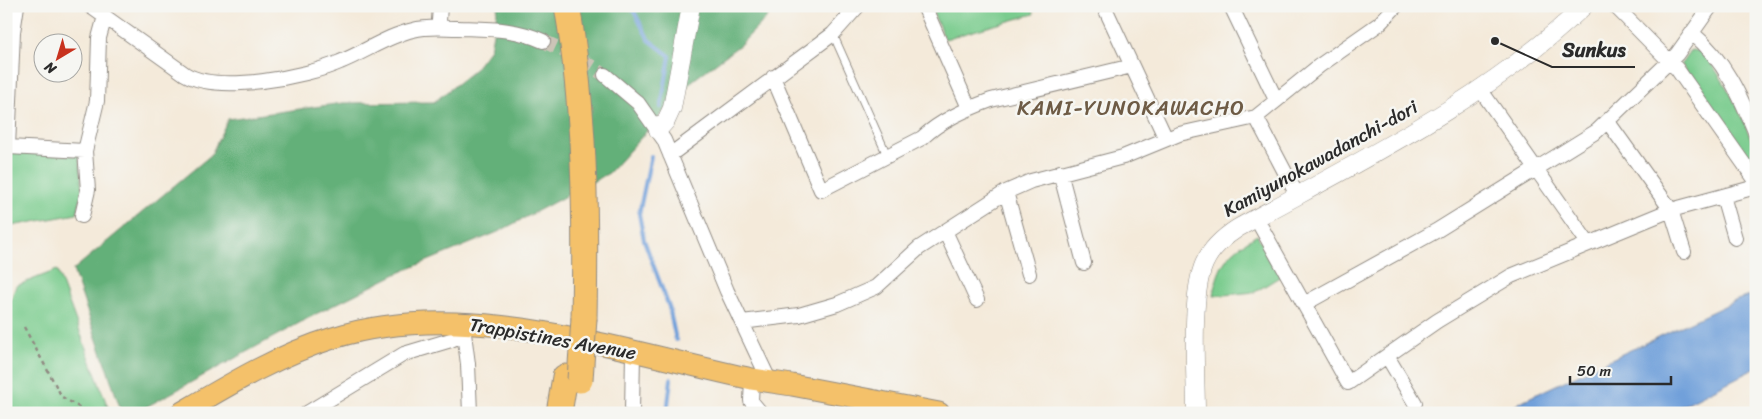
<svg xmlns="http://www.w3.org/2000/svg" width="1762" height="419" font-family="Sriracha,sans-serif">
  <style>
    .green { fill: #7acc8e; stroke: #527c5c }
    .forest { fill: #63b079; stroke: #476e52 }
    .water { fill: #71a0da; stroke: #4e6682 }
    .lines { fill: none; stroke-linecap: round; stroke-linejoin: round }
    .stream { stroke: #71a0da; stroke-width: 4 }
    .minor-tunnel { stroke: #ccc4b7; stroke-width: 14; stroke-dasharray: 14 7; stroke-linecap: butt }
    .service-casing { stroke: #908a82; stroke-width: 9 }
    .minor-casing { stroke: #908a82; stroke-width: 16 }
    .tertiary-casing { stroke: #908a82; stroke-width: 19 }
    .primary-casing { stroke: #908a82; stroke-width: 23 }
    .motorway-casing { stroke: #908a82; stroke-width: 27 }
    .path { stroke: #908a82; stroke-width: 2.5; stroke-dasharray: 4 4; stroke-linecap: butt }
    .service { stroke: #fff; stroke-width: 7 }
    .minor { stroke: #fff; stroke-width: 14 }
    .tertiary { stroke: #fff; stroke-width: 18 }
    .primary { stroke: #f4c16a; stroke-width: 21 }
    .motorway { stroke: #f4c16a; stroke-width: 25 }
    .motorway-bridge-casing { stroke: #908a82; stroke-width: 27; stroke-linecap: butt }
    .motorway-bridge { stroke: #f4c16a; stroke-width: 25 }
    .labels { text-anchor: middle; stroke-width: 5; stroke-linejoin: round; paint-order: stroke }
    .street-label { font-size: 19px; fill: #2b2b2b; stroke: #f6f6f2 }
    .quarter-label { font-size: 21px; letter-spacing: 1px; fill: #6e5b45; stroke: #f6f6f2 }
    .leader { fill: none; stroke: #2b2b2b; stroke-width: 2 }
    .callout-dot { fill: #2b2b2b; stroke: #f6f6f2; stroke-width: 2 }
    .callout-label { font-size: 20px; text-anchor: middle; font-weight: bold; fill: #2b2b2b; stroke: #f6f6f2; stroke-width: 5; stroke-linejoin: round; paint-order: stroke }
  </style>
  <rect width="100%" height="100%" fill="#f6f6f2"/>
  <filter id="ink" filterUnits="userSpaceOnUse"><feTurbulence type="fractalNoise" baseFrequency=".02" numOctaves="2"/><feDisplacementMap in="SourceGraphic" scale="10" xChannelSelector="R" yChannelSelector="G"/><feConvolveMatrix kernelMatrix="1 2 1 2 8 2 1 2 1" color-interpolation-filters="sRGB"/></filter>
  <filter id="wash" filterUnits="userSpaceOnUse"><feTurbulence type="fractalNoise" baseFrequency=".0096" numOctaves="4" result="noise"/><feDisplacementMap in="SourceGraphic" scale="20" xChannelSelector="R" yChannelSelector="G"/><feGaussianBlur stdDeviation="1.12" result="paint"/><feColorMatrix in="noise" values="0 0 0 0 0 0 0 0 0 0 0 0 0 0 0 0 0 1.4 0 .05"/><feComposite in="paint" operator="in"/></filter>
  <g filter="url(#wash)">
    <rect width="100%" height="100%" fill="#f4eada"/>
    <path class="green" d="M944,6H1031L1034,14L945,39L933,13Z
      M1691,50L1700,51C1722,72 1756,136 1756,166L1753,167L1681,64Z
      M6,152L79,156L82,189L77,214L6,227Z
      M1257,235L1281,276L1255,292L1213,296C1219,262 1228,253 1257,235Z
      M57,270L110,413H6V312L16,286Z"/>
    <path class="forest" d="M498,6H778L741,44L692,81L609,173L498,232L396,274L314,315L135,413H122L73,270L211,155L228,119L343,103L434,102L472,72L490,49Z"/>
    <path class="water" d="M1756,294V368L1668,413H1503L1524,400L1737,300Z"/>
    <g class="lines">
      <path class="stream" d="M631,6L649,40L670,56L661,107
        M651,156L639,214L644,240L669,307L676,340
        M667,413L671,379"/>
    </g>
  </g>
  <g filter="url(#ink)">
    <g class="lines">
      <path class="minor-tunnel" d="M543,41L575,56L605,75"/>
      <g class="service-casing">
        <path id="service" d="M833,34L887,155"/>
      </g>
      <g class="minor-casing">
        <path id="minor" d="M17,6L13,32L8,147L85,151
          M90,6L185,74C218,94 306,77 340,62C365,52 387,36 413,30C428,26 443,28 458,28C489,29 515,28 543,41
          M924,6L969,108
          M1104,6L1166,139
          M1231,6L1276,100
          M1615,6L1677,69L1756,181
          M439,21L440,6
          M1692,33C1724,59 1741,97 1756,134
          M605,75L638,103L664,140L727,291L770,382
          M773,77L821,190L922,138C941,120 967,109 991,100L1132,66
          M1480,89L1588,243
          M1256,117L1297,195
          M1608,122L1671,210L1684,252
          M670,155L833,34L858,6
          M1060,172L1084,263
          M1006,192L1029,274
          M1723,196L1735,238
          M82,216L88,190L85,151L97,101L99,38L105,16
          M1256,218L1348,383L1437,321L1511,276L1671,210L1756,187
          M945,231L977,300
          M1304,304L1436,231L1597,131L1677,54L1711,6
          M742,322L799,315L837,304L876,287L919,248L1006,192L1031,181L1123,157L1179,134L1256,117L1319,66L1379,24L1396,6
          M463,326L468,364L470,413
          M1387,356L1415,403
          M752,379L751,401L761,413
          M307,413L404,354L451,340L464,334
          M632,413L633,352"/>
      </g>
      <g class="tertiary-casing">
        <path id="tertiary" d="M658,130L666,121L672,108L691,6
          M1196,413C1196,374 1190,297 1204,264C1211,248 1224,237 1238,228C1357,162 1484,102 1584,6"/>
      </g>
      <g class="primary-casing">
        <path id="primary" d="M181,413C230,384 278,355 333,338C466,296 620,351 752,379L792,385L939,413"/>
      </g>
      <g class="motorway-casing">
        <path id="motorway" d="M567,6C585,109 586,213 584,318
          M559,413L565,377"/>
      </g>
      <path class="path" d="M24,327L62,397L89,413"/>
      <use href="#service" class="service"/>
      <use href="#minor" class="minor"/>
      <use href="#tertiary" class="tertiary"/>
      <use href="#primary" class="primary"/>
      <use href="#motorway" class="motorway"/>
      <g class="motorway-bridge-casing">
        <path id="motorway-bridge" d="M580,380L584,318"/>
      </g>
      <use href="#motorway-bridge" class="motorway-bridge"/>
    </g>
  </g>
  <g class="labels">
    <g class="street-label">
      <text transform="translate(1320 158) rotate(-29)" y="7">Kamiyunokawadanchi-dori</text>
      <text transform="translate(553 338) rotate(10)" y="7">Trappistines Avenue</text>
    </g>
    <g class="quarter-label">
      <text x="1131" y="115">KAMI-YUNOKAWACHO</text>
    </g>
  </g>
  <path class="leader" d="M1495 41L1552 67H1635"/>
  <circle class="callout-dot" cx="1495" cy="41" r="5"/>
  <g class="callout-label">
    <text x="1594" y="57">Sunkus</text>
  </g>
  <rect width="1762" height="419" fill="none" stroke="#f6f6f2" stroke-width="25"/>
  <g transform="translate(58 58) rotate(218)"><circle r="24" fill="#f6f6f2" stroke="#a5a5a2"/>
  <path d="M0-4L9 19L0 12L-9 19Z" fill="#c8321e"/>
  <text y="-8" font-size="14" font-weight="bold" text-anchor="middle" fill="#2b2b2b">N</text>
  </g>
  <path d="M1570 376v8h101v-8" fill="none" stroke="#2b2b2b" stroke-width="2.5"/>
  <text x="1577" y="376" font-size="15" fill="#2b2b2b" stroke="#f6f6f2" stroke-width="4" paint-order="stroke">50 m</text>
</svg>
